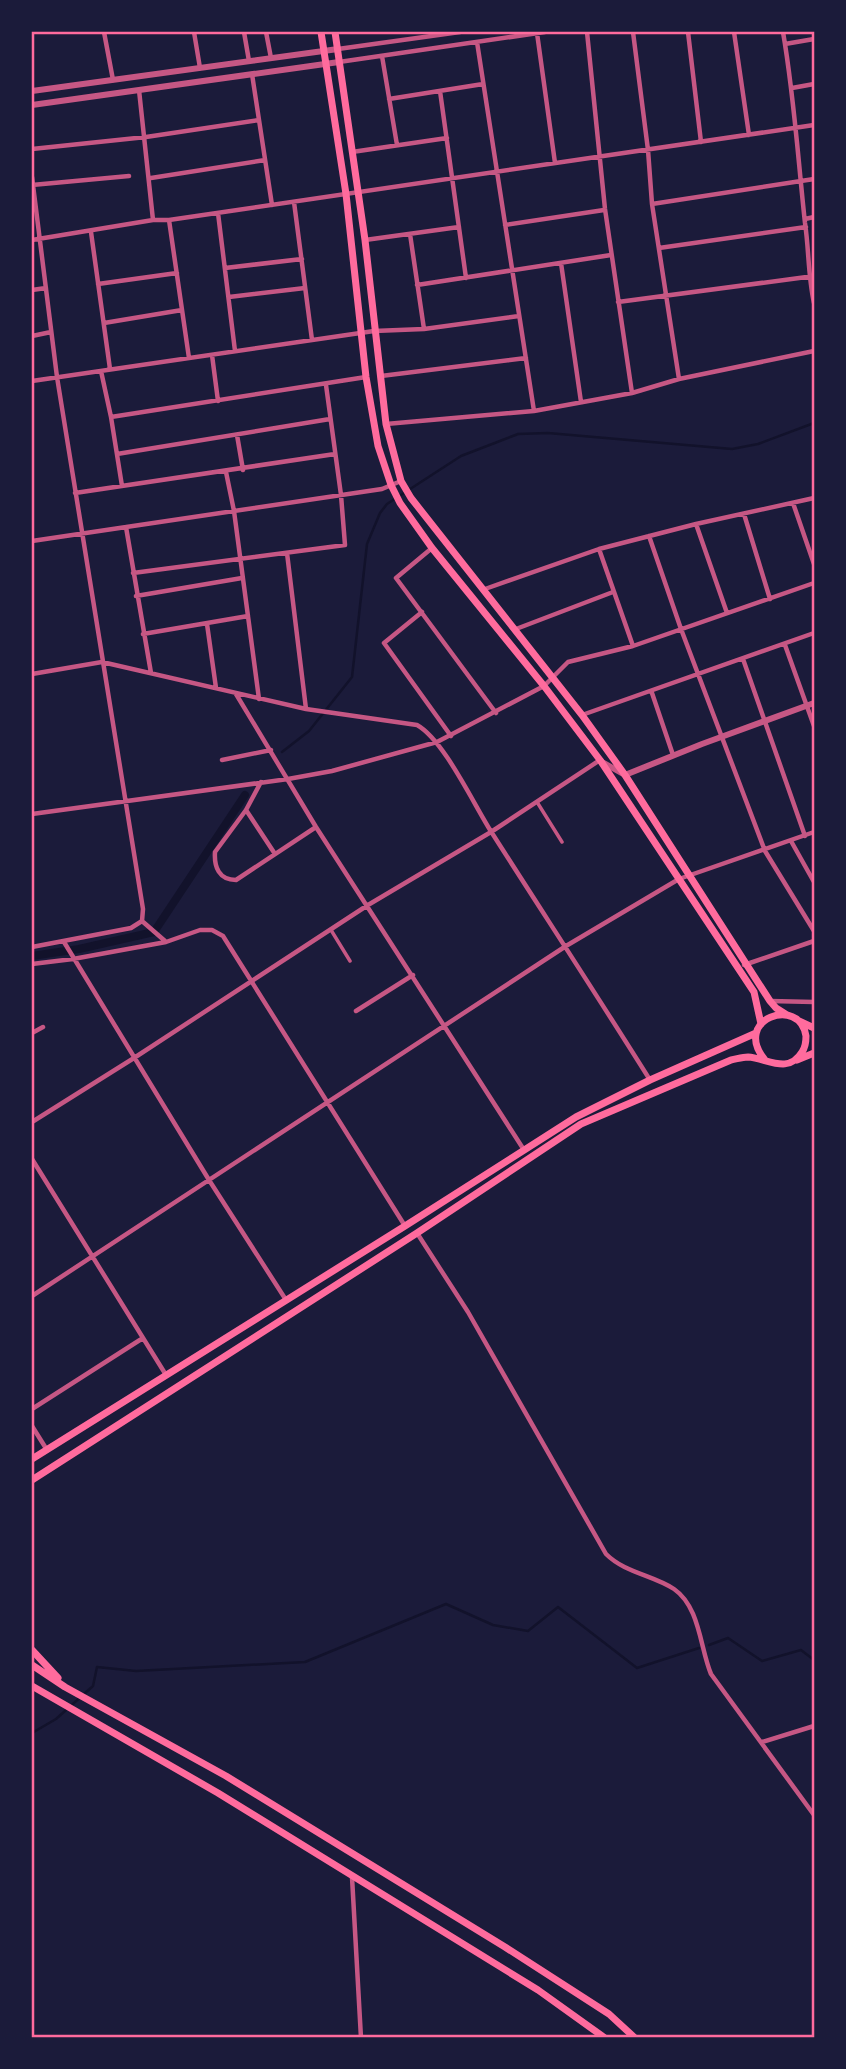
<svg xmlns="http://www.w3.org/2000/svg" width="846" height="2069" font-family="'Roboto Condensed',sans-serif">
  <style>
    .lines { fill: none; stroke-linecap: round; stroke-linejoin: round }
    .stream { stroke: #12122b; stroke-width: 2.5 }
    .canal { stroke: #12122b; stroke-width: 8 }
    .pedestrian { stroke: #c65784; stroke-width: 3.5 }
    .minor { stroke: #c65784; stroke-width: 4.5 }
    .tertiary { stroke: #c65784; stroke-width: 6 }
    .secondary { stroke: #ff6b9d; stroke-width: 7 }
    .primary { stroke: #ff6b9d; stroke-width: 7 }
    .neatline { fill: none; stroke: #ff6b9d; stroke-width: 2.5 }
  </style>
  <rect width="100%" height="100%" fill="#1b1b3a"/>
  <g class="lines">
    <path class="stream" d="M282,752L309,731L352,677L367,544L380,513L387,504L461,456L518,434L548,433L732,449L758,444L814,423
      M709,1645L728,1638L762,1661L801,1650L814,1660
      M32,1733L56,1719L93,1686L97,1667L136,1671L305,1662L446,1604L493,1625L528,1631L558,1607L637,1668L699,1648"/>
    <path class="canal" d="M32,956L79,949L154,932L245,795"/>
    <path class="pedestrian" d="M537,802L562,842
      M331,930L350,961"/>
    <path class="minor" d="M104,32L113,80
      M194,32L200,68
      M244,32L249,61
      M266,32L271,58
      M587,32L605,209L632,393
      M633,32L648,150L652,204L679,379
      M688,32L701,142
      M734,32L749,135
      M783,32C794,95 798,159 805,223C809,250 808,276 814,303
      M537,33L555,163
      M477,42L534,411
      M785,44L814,39
      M338,49L460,32
      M382,56L397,145
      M339,62L545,32
      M252,74L272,205
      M792,88L814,84
      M139,90L153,220
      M440,91L466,278
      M389,99L483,84
      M32,149L146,137L259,120
      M352,152L447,138
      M32,177L57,377L143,909L142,921
      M151,178L265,160
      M32,185L129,176
      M294,202L312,340
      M652,204L814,179
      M218,213L235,351
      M805,219L814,217
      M169,220L189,358
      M505,225L604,210
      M91,232L110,369
      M410,234L424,329
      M32,240L153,220H169L814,125
      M365,240L459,227
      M659,248L806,227
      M561,263L581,402
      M225,268L302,259
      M98,284L177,273
      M417,285L611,255
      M32,290L46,288
      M229,297L305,288
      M618,302L814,276
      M104,323L182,310
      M32,336L51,332
      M212,355L218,401
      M101,371L111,417L122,486
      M381,376L526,358
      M32,381L374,331L424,329L519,316
      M111,417L366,377
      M386,424L534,411L632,393L679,379L814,351
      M237,435L243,470
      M117,454L330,419
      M226,472L234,511L259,699
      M75,493L335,454
      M793,503L814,564
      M744,514L770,599
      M696,524L727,613
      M126,527L151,673
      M649,536L681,629L765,851L814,931
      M32,541L382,489L401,481
      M432,548L396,578L496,713
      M599,549L633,646
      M287,553L306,709
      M133,573L345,545L341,495L326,385
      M485,589L599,549L696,524L814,498
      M136,596L242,578
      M422,612L384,643L451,736
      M207,624L216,688
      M516,629L613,592
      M143,634L248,616
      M785,645L814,726
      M743,659L805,836
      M32,674L102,662L306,709L417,725C444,740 474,805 492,833C545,916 598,997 650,1080
      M652,693L673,755
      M236,694L316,827L524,1150
      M582,715L814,633
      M222,760L271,750
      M261,782L246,810L215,852C214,867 219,880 236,880L316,827
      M246,810L275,854
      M32,814L288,779L332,771L437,742L544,686L568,662L633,646L814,583
      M791,841L814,882
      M142,921L165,941
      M64,942L209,1180L286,1300
      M32,947L131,928L142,921
      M32,964L73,959L166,942L200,930H212L223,936L405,1226
      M744,965L814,941
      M770,1001L814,1002
      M356,1011L413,975
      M32,1033L43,1027
      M32,1122L134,1058L368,905L491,832L600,760
      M32,1159L166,1375
      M417,1233L468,1312L606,1554C625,1573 653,1575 674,1589C700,1607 700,1648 711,1674L814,1815
      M32,1296L566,946L679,879L814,832
      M32,1409L143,1338
      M32,1426L47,1450
      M762,1742L814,1726
      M352,1877L361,2038"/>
    <path class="tertiary" d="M32,91L338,49
      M32,105L339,62
      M602,762L625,775L702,744L814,703"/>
    <path class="secondary" d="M321,32L346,194L366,377L378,446L391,485L400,503L432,548L544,686L600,760L754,992L761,1024
      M335,32L365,240L386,424L401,481L411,498L582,715L625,775L770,1001L776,1008L787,1015
      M799,1021L814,1028
      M797,1060L814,1053
      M32,1459L405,1226L576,1117L650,1080L756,1033
      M32,1480L417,1233L581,1124L731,1060C737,1059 742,1057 748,1057C767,1058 788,1075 802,1052C805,1048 806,1042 806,1036C800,995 731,1019 765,1060"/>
    <path class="primary" d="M32,1650L58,1678
      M32,1665L65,1687L226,1776L505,1947L609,2014L635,2038
      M32,1686L218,1793L538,1990L605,2038"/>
  </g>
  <rect width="846" height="2069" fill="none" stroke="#1b1b3a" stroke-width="66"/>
  <rect x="33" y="33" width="780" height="2003" class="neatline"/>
</svg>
